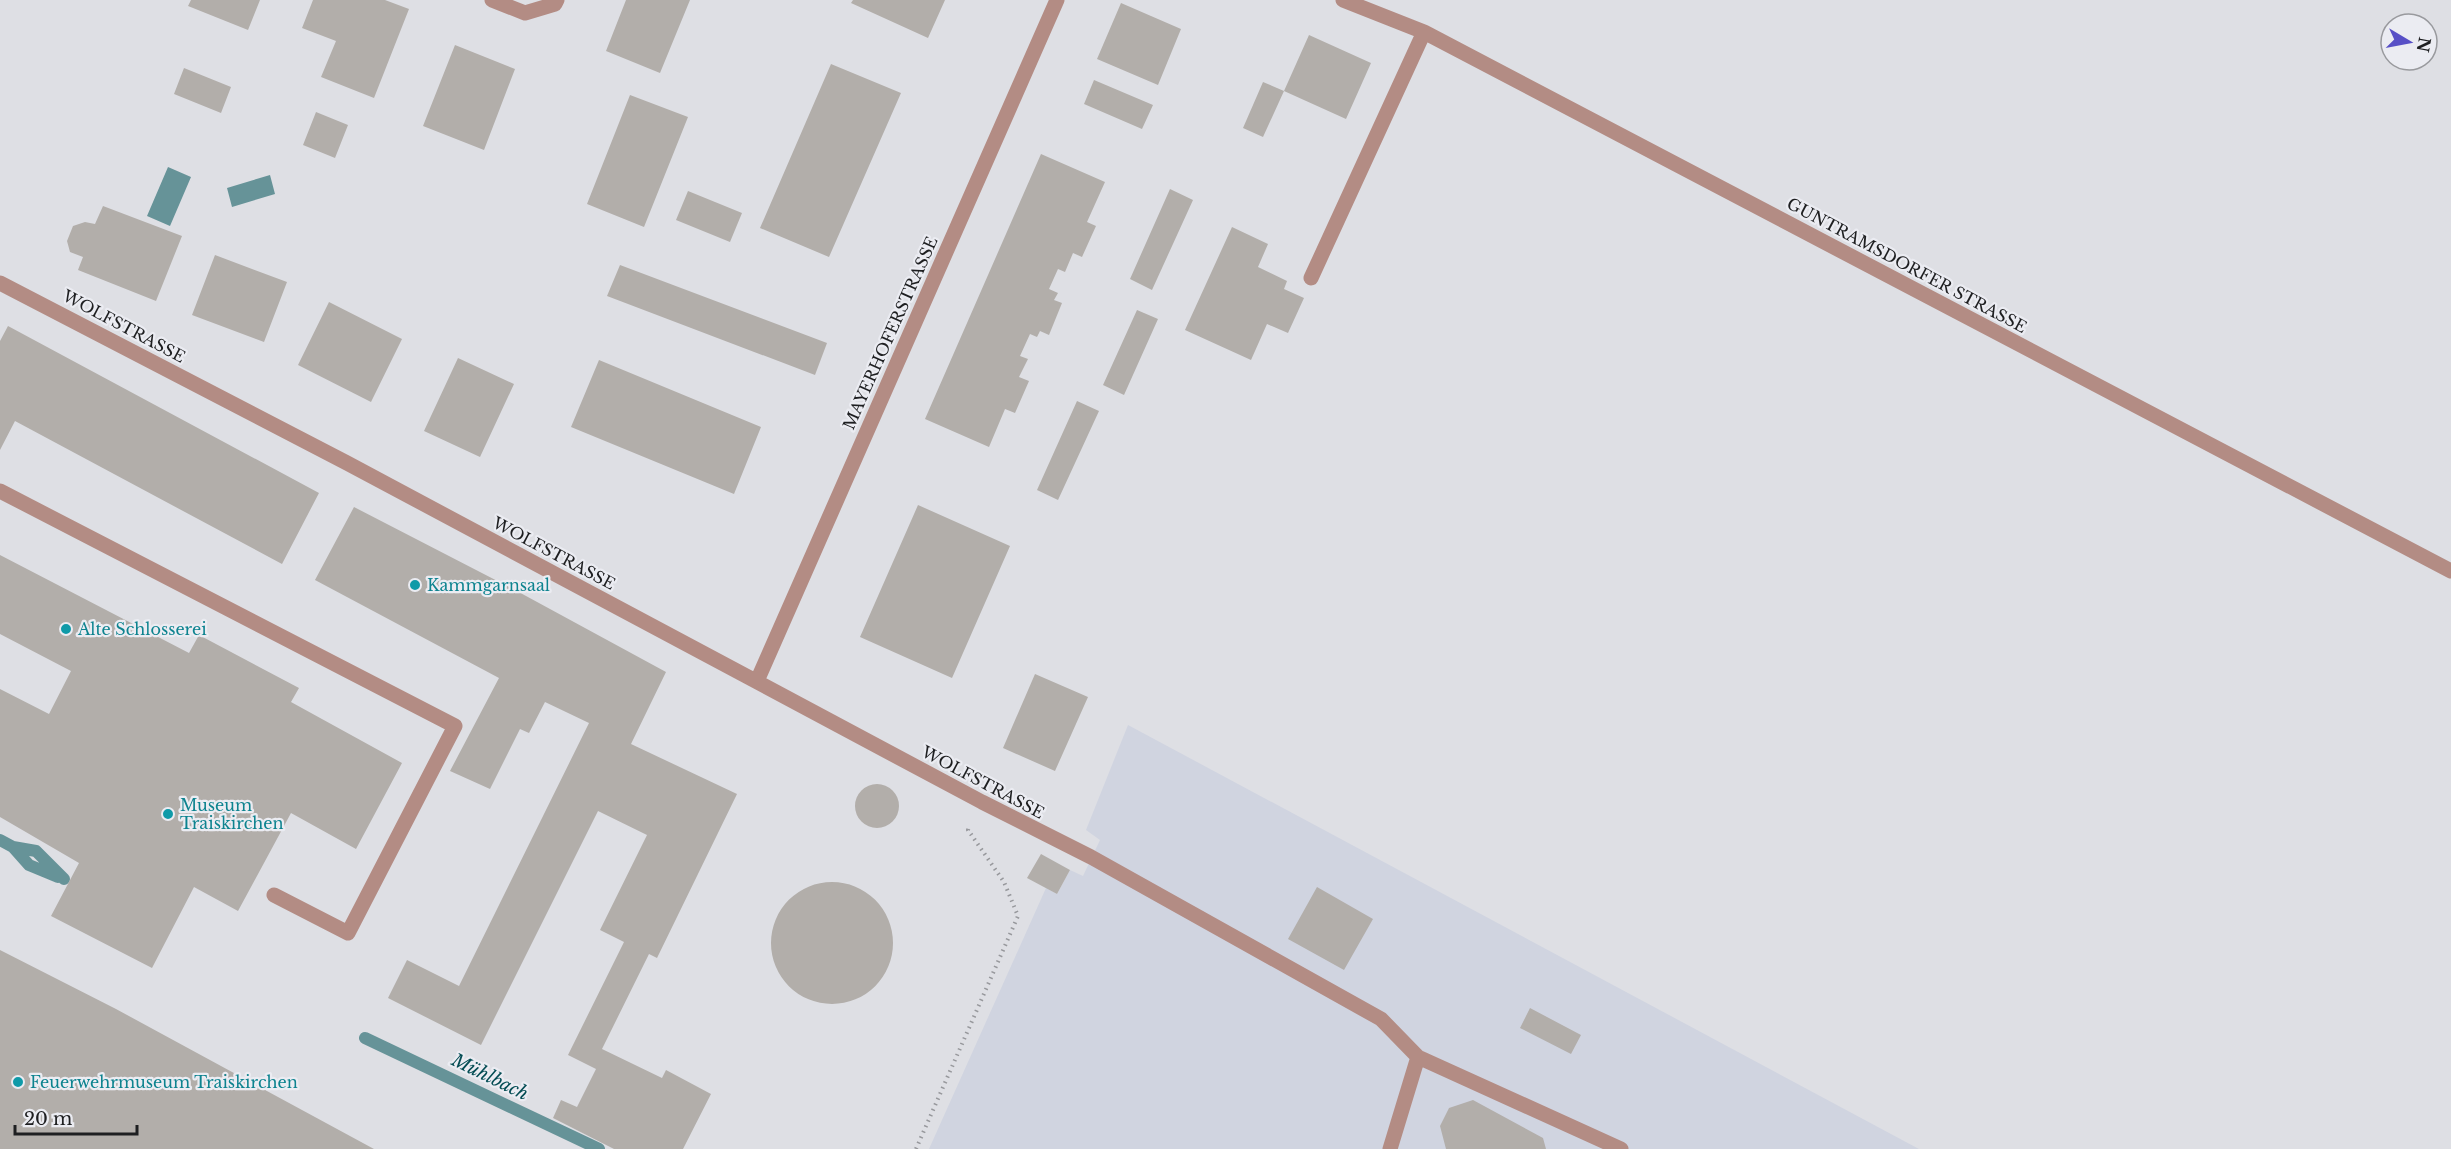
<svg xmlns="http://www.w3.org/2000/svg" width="2451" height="1149" font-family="'Libre Baskerville',serif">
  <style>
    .built { fill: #d0d4e0 }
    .water { fill: #669398 }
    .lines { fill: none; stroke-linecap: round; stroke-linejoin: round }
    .stream { stroke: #669398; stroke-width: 12 }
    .building { fill: #b2aeaa }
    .path { stroke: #97989c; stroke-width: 4; stroke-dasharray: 1.5 4.5; stroke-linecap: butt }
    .minor { stroke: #b38c84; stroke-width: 15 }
    .culture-dot { fill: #0f9aa8; stroke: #ebecf2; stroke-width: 2 }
    .labels { text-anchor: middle; stroke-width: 4.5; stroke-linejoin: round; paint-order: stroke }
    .street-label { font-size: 16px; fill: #1e1f21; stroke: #ebecf2 }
    .culture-label { font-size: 16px; fill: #0d838f; stroke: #ebecf2; text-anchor: start }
    .water-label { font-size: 18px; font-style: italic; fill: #054d54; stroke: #ebecf2 }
  </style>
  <rect width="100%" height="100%" fill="#dedfe4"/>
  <path class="built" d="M1128,725L1919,1149H929L1046,888L1057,894L1070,870L1083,876L1100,840L1086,830Z"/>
  <path class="water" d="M168,167L191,177L170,226L147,216Z
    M270,175L275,194L232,207L227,188Z"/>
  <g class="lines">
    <path class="stream" d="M0,840L13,847L36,851L64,879
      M13,847L29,865L58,877
      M365,1038L599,1149"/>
  </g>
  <path class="building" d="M191,0H260L248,30L188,6Z
    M313,0H385L409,9L374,98L321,77L336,41L302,28Z
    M626,0H690L660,73L606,51Z
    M853,0H945L928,38L851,3Z
    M1121,3L1181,29L1158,85L1097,59Z
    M1309,35L1371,63L1346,119L1284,91Z
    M455,45L515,69L484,150L423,126Z
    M831,64L901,93L829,257L760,228Z
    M184,68L231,87L221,113L174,94Z
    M1094,80L1153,105L1142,129L1084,104Z
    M1263,82L1284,91L1263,137L1243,128Z
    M630,95L688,117L644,227L587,204Z
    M316,112L348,125L335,158L303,145Z
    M1041,154L1105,182L1087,222L1096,226L1082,257L1073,253L1065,272L1058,269L1049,289L1058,293L1054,300L1062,303L1049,335L1040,331L1037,337L1030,334L1020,356L1028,359L1019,377L1029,381L1015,413L1005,409L989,447L925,419Z
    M1170,189L1193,200L1152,290L1130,279Z
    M688,191L742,213L730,242L676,220Z
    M103,206L182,236L156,301L78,270L83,257L70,252L67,241L73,226L85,222L95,224Z
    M1232,227L1268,244L1258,267L1287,281L1284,289L1304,298L1288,333L1267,324L1251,360L1185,330Z
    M215,255L287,282L264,342L192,315Z
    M620,265L827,343L815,375L607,296Z
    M329,302L402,339L371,402L298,365Z
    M1137,310L1158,319L1124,395L1103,385Z
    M8,326L319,493L282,564L15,421L0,450V341Z
    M458,358L514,384L480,457L424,431Z
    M599,360L761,427L734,494L571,427Z
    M1077,401L1099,411L1058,500L1037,490Z
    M918,505L1010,546L952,678L860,637Z
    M354,507L515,590L666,672L631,744L737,794L657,958L649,954L602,1049L662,1078L666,1070L711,1094L683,1149H614L553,1118L561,1100L577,1107L596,1069L568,1055L624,942L600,930L647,835L598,811L481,1045L388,998L407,960L459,986L589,723L545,702L529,733L520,729L490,789L450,771L499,678L315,580Z
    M0,555L189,653L199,635L299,688L291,702L402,763L356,849L291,813L238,911L194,887L152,968L51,916L79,863L0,817V689L49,714L71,671L0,634Z
    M1035,674L1088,697L1055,771L1003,748Z
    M855 806a22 22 0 1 1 44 0a22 22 0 1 1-44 0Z
    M1041,854L1070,870L1057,894L1027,878Z
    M771 943a61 61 0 1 1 122 0a61 61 0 1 1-122 0Z
    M1317,887L1373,919L1344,970L1288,939Z
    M0,950L116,1009L374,1149H0Z
    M1530,1008L1581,1035L1571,1054L1520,1028Z
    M1473,1100L1543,1138L1546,1149H1446L1440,1126L1449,1108Z"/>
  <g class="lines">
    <path class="path" d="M916,1149L1018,916L1004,882L968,830L969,827"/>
    <path class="minor" d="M492,0L525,13L555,4L557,0
      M1343,0L1424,32L2451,571
      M1311,278L1424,32
      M0,283L347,463L982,802L1091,857L1381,1019L1418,1057L1621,1149
      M0,491L455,726L348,933L274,895
      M757,681L1057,0
      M1390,1149L1418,1057"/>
  </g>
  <g class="culture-dot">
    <circle cx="415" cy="585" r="6"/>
    <circle cx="66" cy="629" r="6"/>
    <circle cx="168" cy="814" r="6"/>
    <circle cx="18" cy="1082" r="6"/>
  </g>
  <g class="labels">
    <g class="street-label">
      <text transform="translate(1907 265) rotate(28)" y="6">GUNTRAMSDORFER STRASSE</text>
      <text transform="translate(124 326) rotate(28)" y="6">WOLFSTRASSE</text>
      <text transform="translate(890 333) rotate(-66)" y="6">MAYERHOFERSTRASSE</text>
      <text transform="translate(554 553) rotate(28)" y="6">WOLFSTRASSE</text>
      <text transform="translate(983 782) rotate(28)" y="6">WOLFSTRASSE</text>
    </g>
    <g class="culture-label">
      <text x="427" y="591">Kammgarnsaal</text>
      <text x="78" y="635">Alte Schlosserei</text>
      <text x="180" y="811">Museum<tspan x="180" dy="18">Traiskirchen</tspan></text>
      <text x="30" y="1088">Feuerwehrmuseum Traiskirchen</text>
    </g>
    <g class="water-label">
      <text transform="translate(490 1077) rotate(26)" y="6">Mühlbach</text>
    </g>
  </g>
  <g transform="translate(2409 42) rotate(100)"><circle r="28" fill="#ebecf2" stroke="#999a9e" stroke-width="1.5"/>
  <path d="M0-4.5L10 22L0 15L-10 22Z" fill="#574fc6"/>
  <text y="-9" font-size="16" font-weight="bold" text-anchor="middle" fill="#1e1f21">N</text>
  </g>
  <path d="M15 1125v9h122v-9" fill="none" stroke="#1e1f21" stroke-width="3"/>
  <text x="24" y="1125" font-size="18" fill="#1e1f21" stroke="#ebecf2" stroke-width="4.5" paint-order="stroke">20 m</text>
</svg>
